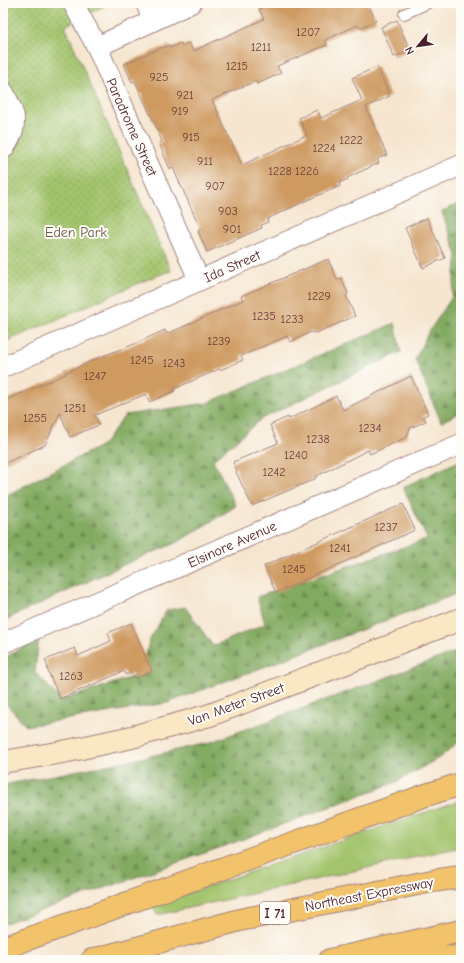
<svg xmlns="http://www.w3.org/2000/svg" width="464" height="963" font-family="'Comic Neue',sans-serif">
  <style>
    .grass { fill: #a3c46d; stroke: #76724c }
    .forest { fill: url(#forest-firs); stroke: #666446 }
    .park { fill: url(#park-dots); stroke: #76724c }
    .building { fill: #ce9a61 }
    .lines { fill: none; stroke-linecap: round; stroke-linejoin: round }
    .lane-casing { stroke: #a0827e; stroke-width: 12 }
    .street-casing { stroke: #a0827e; stroke-width: 22 }
    .secondary-casing { stroke: #a0827e; stroke-width: 24 }
    .highway-casing { stroke: #a0827e; stroke-width: 24 }
    .lane { stroke: #fff; stroke-width: 10 }
    .street { stroke: #fff; stroke-width: 20 }
    .secondary { stroke: #fae7c3; stroke-width: 22 }
    .highway { stroke: #f2c36a; stroke-width: 22 }
    .labels { text-anchor: middle; stroke-width: 4; stroke-linejoin: round; paint-order: stroke }
    .number-label { font-size: 12px; fill: #6b3e38 }
    .shield { fill: #fdfcf7; stroke: #806168; stroke-width: 1 }
    .shield-label { font-size: 13px; font-weight: bold; fill: #4a1f2b }
    .street-label { font-size: 14px; fill: #4a1f2b; stroke: #fdfcf7 }
    .park-label { font-size: 14px; fill: #695942; stroke: #fdfcf7 }
  </style>
  <defs>
    <pattern id="forest-firs" width="22" height="20" patternUnits="userSpaceOnUse"><rect width="22" height="20" fill="#82aa60"/><path d="M5 1l3.5 6h-7zM16 11l3.5 6h-7z" fill="#6c8a4f"/></pattern>
    <pattern id="park-dots" width="8" height="8" patternUnits="userSpaceOnUse"><rect width="8" height="8" fill="#a3c46d"/><path d="M2 2h.1M6 6h.1" fill="none" stroke="#879f5a" stroke-width="1.8" stroke-linecap="round"/></pattern>
  </defs>
  <rect width="100%" height="100%" fill="#fdfcf7"/>
  <filter id="ink" filterUnits="userSpaceOnUse"><feTurbulence type="fractalNoise" baseFrequency=".025" numOctaves="2"/><feDisplacementMap in="SourceGraphic" scale="8" xChannelSelector="R" yChannelSelector="G"/><feConvolveMatrix kernelMatrix="1 2 1 2 8 2 1 2 1" color-interpolation-filters="sRGB"/></filter>
  <filter id="wash" filterUnits="userSpaceOnUse"><feTurbulence type="fractalNoise" baseFrequency=".012" numOctaves="4" result="noise"/><feDisplacementMap in="SourceGraphic" scale="16" xChannelSelector="R" yChannelSelector="G"/><feGaussianBlur stdDeviation="0.9" result="paint"/><feColorMatrix in="noise" values="0 0 0 0 0 0 0 0 0 0 0 0 0 0 0 0 0 1.4 0 .05"/><feComposite in="paint" operator="in"/></filter>
  <g filter="url(#wash)">
    <rect width="100%" height="100%" fill="#f6e6d0"/>
    <path class="grass" d="M461,800V847L157,915L153,905Z"/>
    <path class="forest" d="M461,202V412L441,422L415,359L428,333L452,297L457,255L442,212Z
      M395,323L401,352L261,419L213,460L236,506L178,542L130,562L3,621V497L104,444L125,415L207,403Z
      M461,460V592L277,662L167,703L26,726L3,700V659L39,637L35,672L61,700L142,674L149,641L167,610L185,607L213,646L265,624L257,597L427,539L403,487Z
      M461,650V740L439,758L396,782L233,843L3,924V785L137,759L208,743Z"/>
    <path class="park" d="M3,3H110L65,26L171,271L153,277L3,343Z"/>
    <g id="blocks">
      <path class="building" d="M273,3H368L376,21L359,28L358,25L325,40L327,45L277,66L281,73L257,84L256,81L212,100L242,165L307,135L299,118L317,110L321,118L362,100L352,78L377,67L390,96L366,107L387,155L377,159L379,163L347,178L348,179L339,183L340,186L305,201L267,219L268,222L261,225L262,228L207,252L198,231L201,230L173,168L170,169L159,143L162,142L157,129L135,81L132,82L124,64L163,47L164,48L169,45L170,48L181,43L182,46L189,43L193,51L264,19L259,9Z
        M397,20L410,50L394,57L381,27Z
        M427,218L445,258L423,268L405,228Z
        M328,259L337,280L341,278L348,294L346,296L355,316L316,333L311,332L290,342L287,336L241,356L243,360L220,370L219,369L174,389L175,391L149,402L146,394L95,415L99,425L70,437L60,413L45,445L3,464V401L66,374L65,373L98,358L121,349V350L165,330L167,334L243,300L241,296Z
        M411,376L428,414L423,416L426,421L410,428L407,437L370,454L368,450L315,477V479L252,506L236,472L237,471L233,462L278,443L270,425L288,417L289,419L336,396L343,410Z
        M403,504L415,530L276,593L264,566Z
        M131,623L152,671L135,679L132,673L126,675L124,671L60,699L47,669L48,668L45,660L75,648L78,656L111,641L108,633Z"/>
    </g>
  </g>
  <g filter="url(#ink)">
    <use href="#blocks" fill-opacity="0" stroke="#a0827e" stroke-width="1"/>
    <g class="lines">
      <g class="lane-casing">
        <path id="lane" d="M404,14L428,3"/>
      </g>
      <g class="street-casing">
        <path id="street" d="M73,3L97,47L199,280
          M146,3L153,20
          M97,47L191,3
          M3,91C7,99 13,109 14,118C15,129 10,141 3,149
          M3,367L461,165
          M3,643L461,444"/>
      </g>
      <g class="secondary-casing">
        <path id="secondary" d="M3,762L63,752L132,737L210,715L461,619"/>
      </g>
      <g class="highway-casing">
        <path id="highway" d="M3,948L426,795L461,784
          M92,960L240,920L432,881L461,877
          M330,960L461,931
          M376,960L461,957"/>
      </g>
      <use href="#lane" class="lane"/>
      <use href="#street" class="street"/>
      <use href="#secondary" class="secondary"/>
      <use href="#highway" class="highway"/>
    </g>
  </g>
  <g class="labels">
    <g class="number-label">
      <text x="308" y="36">1207</text>
      <text x="261" y="51">1211</text>
      <text x="237" y="70">1215</text>
      <text x="159" y="81">925</text>
      <text x="185" y="99">921</text>
      <text x="180" y="115">919</text>
      <text x="191" y="141">915</text>
      <text x="351" y="144">1222</text>
      <text x="324" y="152">1224</text>
      <text x="205" y="165">911</text>
      <text x="280" y="175">1228</text>
      <text x="307" y="175">1226</text>
      <text x="215" y="190">907</text>
      <text x="228" y="215">903</text>
      <text x="232" y="233">901</text>
      <text x="319" y="300">1229</text>
      <text x="264" y="320">1235</text>
      <text x="292" y="323">1233</text>
      <text x="219" y="345">1239</text>
      <text x="142" y="364">1245</text>
      <text x="174" y="367">1243</text>
      <text x="95" y="380">1247</text>
      <text x="75" y="412">1251</text>
      <text x="35" y="422">1255</text>
      <text x="370" y="432">1234</text>
      <text x="318" y="443">1238</text>
      <text x="296" y="459">1240</text>
      <text x="274" y="476">1242</text>
      <text x="386" y="531">1237</text>
      <text x="340" y="552">1241</text>
      <text x="294" y="573">1245</text>
      <text x="71" y="680">1263</text>
    </g>
    <rect class="shield" x="260" y="902" width="30" height="22" rx="3"/>
    <g class="shield-label">
      <text x="275" y="918">I 71</text>
    </g>
    <g class="street-label">
      <text transform="translate(132 127) rotate(66)" y="5">Paradrome Street</text>
      <text transform="translate(232 266) rotate(-24)" y="5">Ida Street</text>
      <text transform="translate(232 544) rotate(-24)" y="5">Elsinore Avenue</text>
      <text transform="translate(236 704) rotate(-20)" y="5">Van Meter Street</text>
      <text transform="translate(369 894) rotate(-11)" y="5">Northeast Expressway</text>
    </g>
    <g class="park-label">
      <text x="76" y="237">Eden Park</text>
    </g>
  </g>
  <rect width="464" height="963" fill="none" stroke="#fdfcf7" stroke-width="16"/>
  <g transform="translate(418 46) rotate(241)" stroke="#fdfcf7" stroke-width="3" paint-order="stroke">
  <path d="M0-3L7 15L0 10L-7 15Z" fill="#4a1f2b"/>
  <text y="-6" font-size="11" font-weight="bold" text-anchor="middle" fill="#4a1f2b">N</text>
  </g>
</svg>
